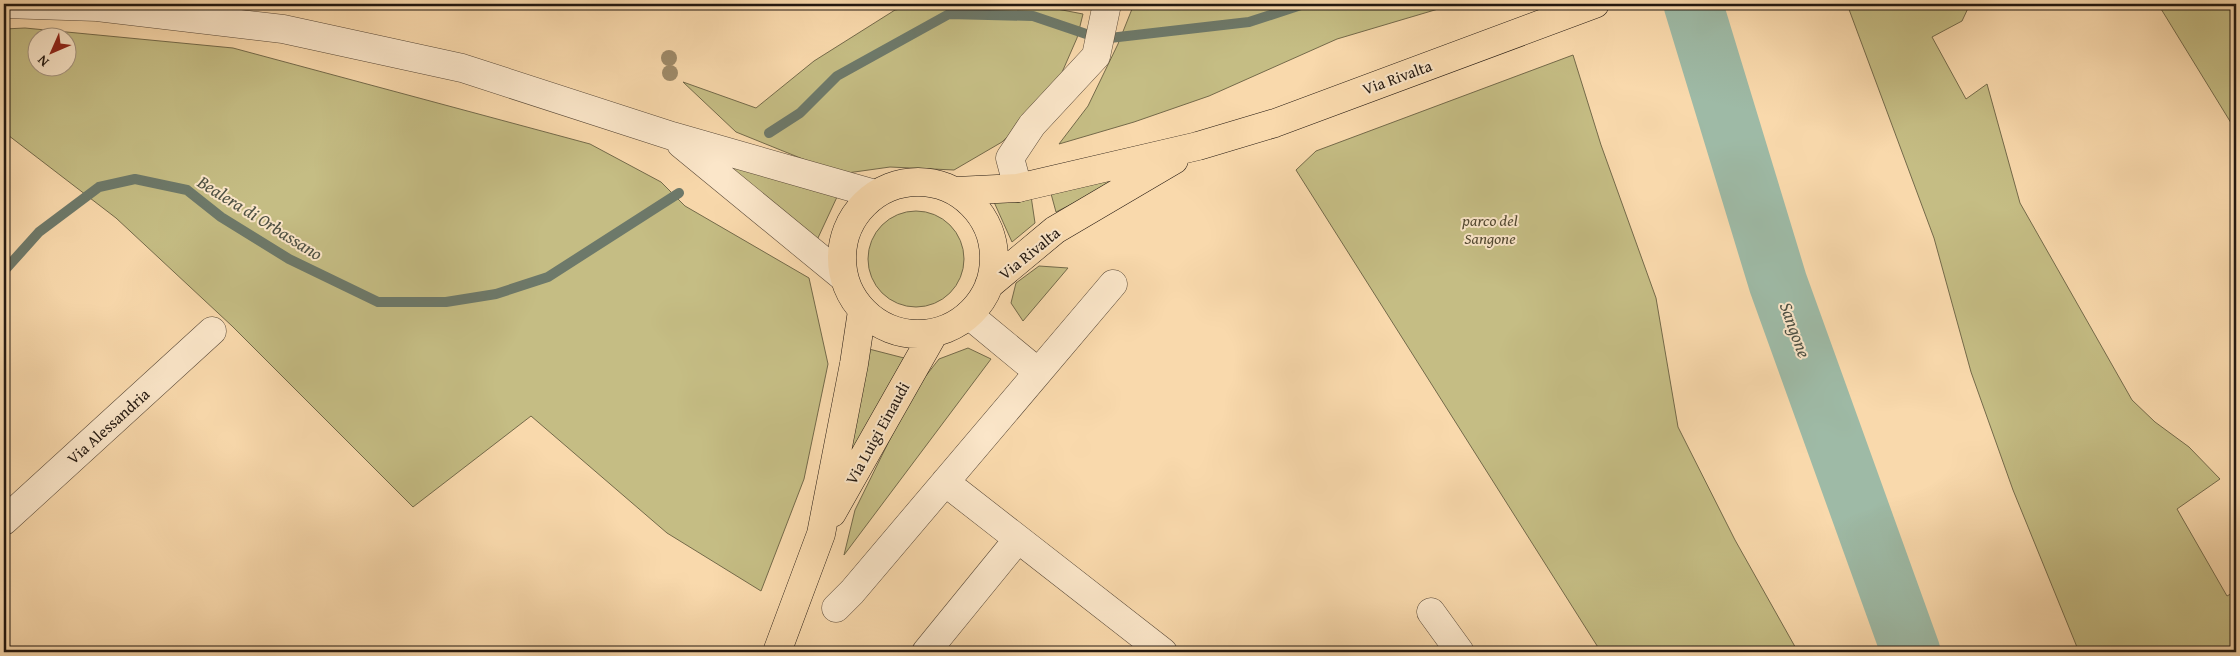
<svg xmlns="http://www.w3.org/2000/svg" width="2240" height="656" font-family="'Gentium Book Plus',serif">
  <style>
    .green { fill: #c5bd84; stroke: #746a4a; fill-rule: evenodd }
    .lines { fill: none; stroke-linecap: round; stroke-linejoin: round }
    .stream { stroke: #6d796a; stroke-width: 10 }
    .river { stroke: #9ebaa6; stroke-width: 59 }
    .minor-casing { stroke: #584837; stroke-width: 29 }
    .major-casing { stroke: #231810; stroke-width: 29 }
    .minor { stroke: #fbe6c9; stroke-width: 28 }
    .major { stroke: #f9d9ac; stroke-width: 28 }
    .tree { fill: #9e8a69 }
    .labels { text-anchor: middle; stroke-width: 4; stroke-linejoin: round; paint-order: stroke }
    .street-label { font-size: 16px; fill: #231810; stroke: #fbe6c9 }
    .park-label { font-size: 16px; font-style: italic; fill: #544a33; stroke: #fbe6c9 }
    .water-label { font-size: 18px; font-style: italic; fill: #4e5144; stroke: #fbe6c9 }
  </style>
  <rect width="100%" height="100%" fill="#f9d9ac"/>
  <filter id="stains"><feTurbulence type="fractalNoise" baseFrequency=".004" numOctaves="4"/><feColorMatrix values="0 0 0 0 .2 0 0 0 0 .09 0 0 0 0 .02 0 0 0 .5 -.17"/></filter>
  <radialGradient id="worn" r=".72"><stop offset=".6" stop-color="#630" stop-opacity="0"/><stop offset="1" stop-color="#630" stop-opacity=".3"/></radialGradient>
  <path class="green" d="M931,4H1031L1083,14L1077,38L1053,93L1002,142L954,170L890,167L840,174L736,132L683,82L756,108L814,61L895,10Z
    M1134,4H1455L1337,39L1209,96L1134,122L1059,144L1088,106L1118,44Z
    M1847,4H1970L1962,21L1932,37L1966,99L1987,84L2020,203L2132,400L2155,422L2189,447L2220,479L2177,509L2227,596L2236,591V652H2079L2013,490L1971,372L1934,238Z
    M2158,4H2236V131Z
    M25,28L233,48L590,144L661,182L685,206L809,278L828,364L804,479L761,591L667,533L531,416L413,507L232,326L116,218L4,132V29ZM38,38H68V68H38Z
    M1573,55L1601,145L1656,298L1678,427L1735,540L1798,652H1601L1296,170L1316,151Z
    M706,152L837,197L817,240Z
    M1128,176L1056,212L1050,190Z
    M1031,196L1035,223L1012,242L994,202Z
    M868 259a48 48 0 1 1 96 0a48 48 0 1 1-96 0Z
    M1039,266L1068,268L1023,321L1011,303L1016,283Z
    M968,348L991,359L844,555L855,510L893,433L921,382L939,359Z
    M869,349L904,358L846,462Z"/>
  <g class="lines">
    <path class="stream" d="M769,133L800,113L837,76L949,14L1033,16L1101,39L1249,22L1304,4
      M4,271L39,232L99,187L135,179L187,190L221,217L289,259L378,302H446L496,294L548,277L679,193"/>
    <path class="river" d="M1693,4L1778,283L1911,652"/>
    <g class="minor-casing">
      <path id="minor" d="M4,4L97,7L283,29L462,68L672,136L875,194
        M681,144L843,277
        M1018,188L1010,158L1032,125L1096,56L1107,4
        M969,315L1038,372
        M945,482L1163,652
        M4,521L212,331
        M836,608L852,592L1113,284
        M1431,612L1460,652
        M926,652L1018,539"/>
    </g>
    <g class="major-casing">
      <path id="major" d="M842 258a76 76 0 1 1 152 0a76 76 0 1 1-152 0Z
        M956,191L1018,188L1198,146L1275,123L1595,4
        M989,285L1055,230L1174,160
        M832,513L934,333
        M777,652L821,534L854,364L862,311"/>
    </g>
    <use href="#minor" class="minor"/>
    <use href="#major" class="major"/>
  </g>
  <g class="tree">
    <circle cx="669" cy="58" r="8"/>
    <circle cx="670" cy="73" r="8"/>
  </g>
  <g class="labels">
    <g class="street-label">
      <text transform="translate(1397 77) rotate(-20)" y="6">Via Rivalta</text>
      <text transform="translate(1029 253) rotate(-39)" y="6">Via Rivalta</text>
      <text transform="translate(108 426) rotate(-42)" y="6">Via Alessandria</text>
      <text transform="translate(877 433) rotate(-61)" y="6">Via Luigi Einaudi</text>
    </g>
    <g class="park-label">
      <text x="1490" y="226">parco del<tspan x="1490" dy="18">Sangone</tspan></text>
    </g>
    <g class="water-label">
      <text transform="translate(260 218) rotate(32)" y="6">Bealera di Orbassano</text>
      <text transform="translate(1795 330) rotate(70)" y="6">Sangone</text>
    </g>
  </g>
  <rect width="2240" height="656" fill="none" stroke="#f9d9ac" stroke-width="20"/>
  <rect x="5" y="5" width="2230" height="646" fill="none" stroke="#231810" stroke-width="2.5"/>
  <rect x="10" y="10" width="2220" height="636" fill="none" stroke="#231810"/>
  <g transform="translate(52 52) rotate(225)"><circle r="24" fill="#fbe6c9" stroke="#a5947f"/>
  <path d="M0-4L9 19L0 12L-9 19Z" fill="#8f2418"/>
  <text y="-8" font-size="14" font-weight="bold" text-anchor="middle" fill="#231810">N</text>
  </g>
  <rect width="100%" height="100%" filter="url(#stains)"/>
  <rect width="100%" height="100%" fill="url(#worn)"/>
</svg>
